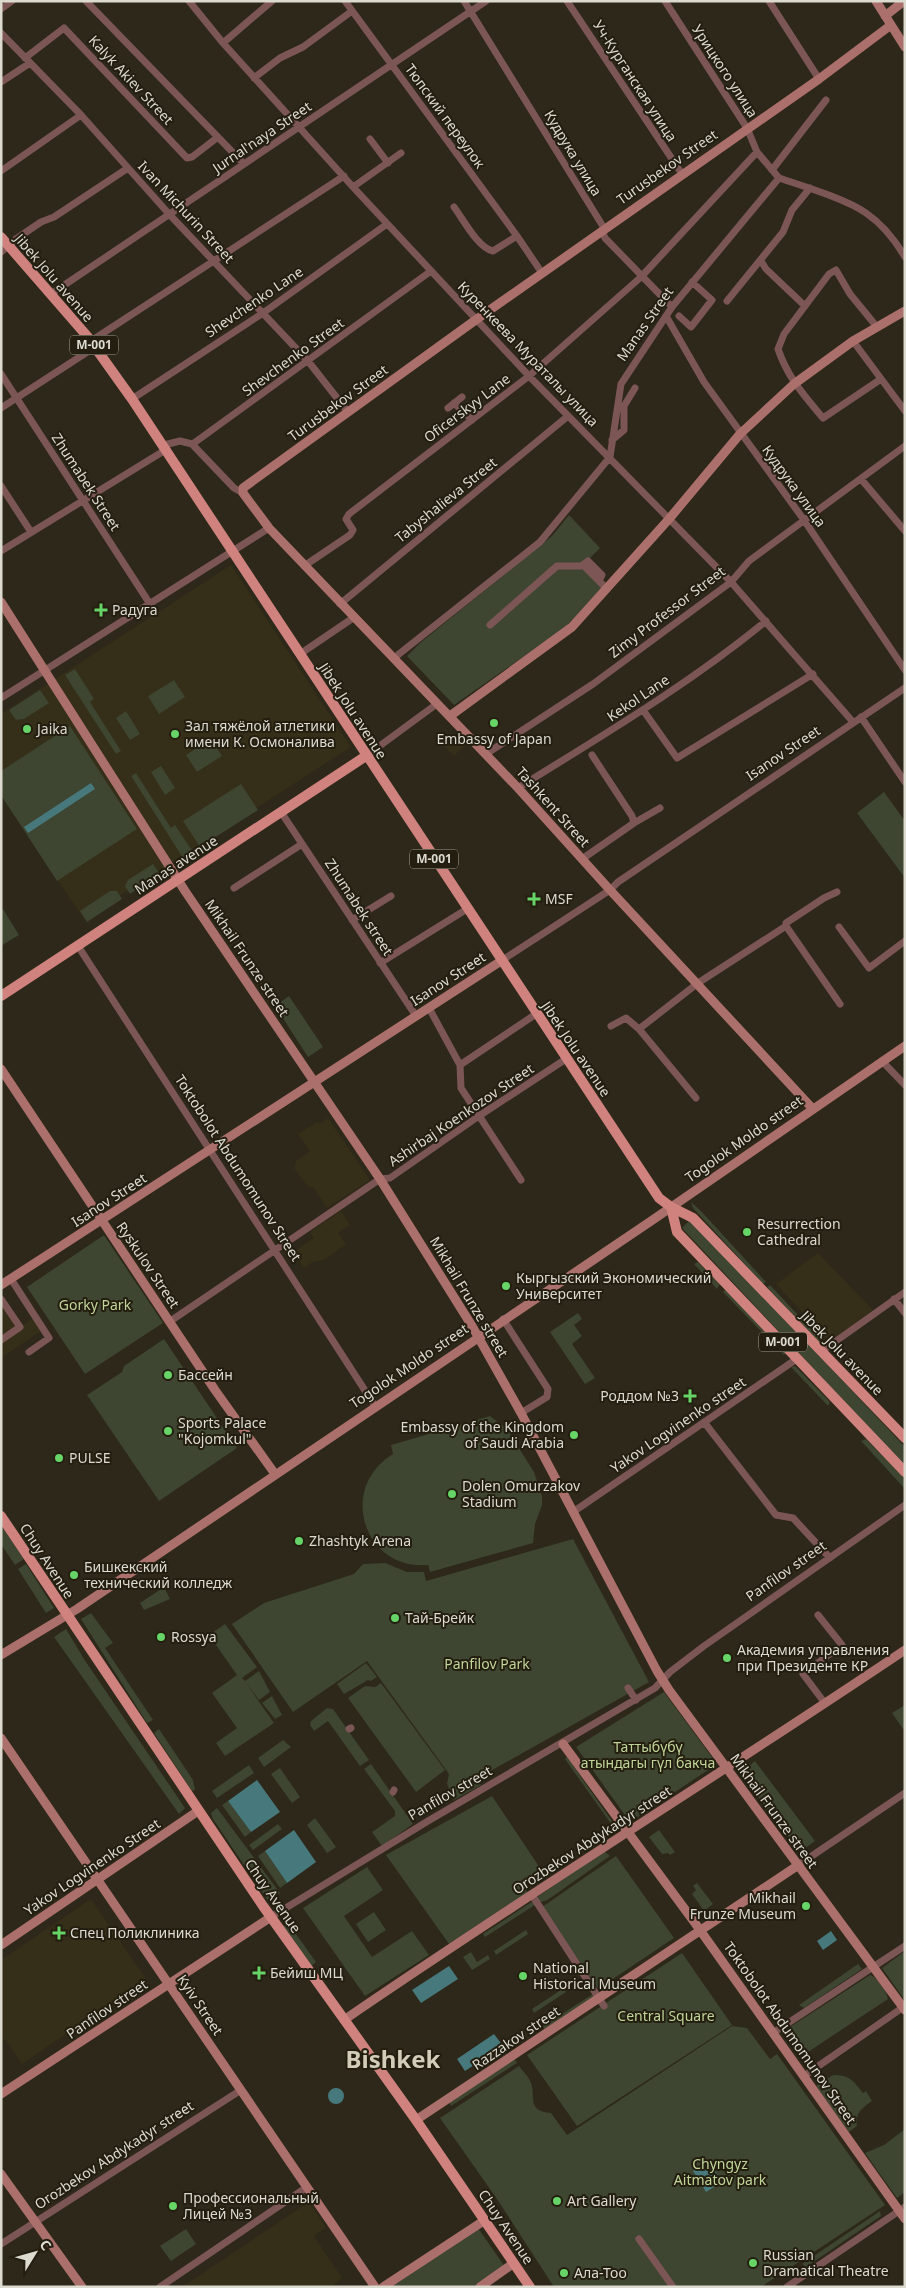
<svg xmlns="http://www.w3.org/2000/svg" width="906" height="2288" font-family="'Noto Sans',sans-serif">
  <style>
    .built { fill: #352e18 }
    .green { fill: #3e4530 }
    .water { fill: #47787b }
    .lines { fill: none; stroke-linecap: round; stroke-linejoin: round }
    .street { stroke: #7c5654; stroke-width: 7 }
    .secondary { stroke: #ab6f6c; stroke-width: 9 }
    .primary { stroke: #cf827e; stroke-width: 10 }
    .poi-dot { fill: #66d466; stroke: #231e0f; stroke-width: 2 }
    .labels { text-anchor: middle; stroke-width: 4; stroke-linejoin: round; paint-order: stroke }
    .shield { fill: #231e0f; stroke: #a5a296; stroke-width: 1 }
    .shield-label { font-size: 12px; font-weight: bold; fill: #dddad0 }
    .street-label { font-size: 14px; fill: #dddad0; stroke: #231e0f }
    .poi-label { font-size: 14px; fill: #dddad0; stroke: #231e0f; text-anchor: start }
    .park-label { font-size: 14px; fill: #c1d599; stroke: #231e0f }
    .town-label { font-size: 24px; font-weight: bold; fill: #d2ccb9; stroke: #231e0f }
  </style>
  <rect width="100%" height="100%" fill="#2d2819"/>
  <path class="built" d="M231,565L351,747L84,919L1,796V714Z
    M451,733L464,746L454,756L440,742Z
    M328,1118L370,1180L327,1208L314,1188L307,1186L294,1168L296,1161L310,1151L298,1134L317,1122L321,1123Z
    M341,1211L350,1225L338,1233L346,1244L324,1260L313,1262L304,1268L293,1252L314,1238L310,1232Z
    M818,1253L873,1310L830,1342L776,1284Z
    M1,1305L17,1329L38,1315L46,1328L1,1358Z
    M91,1899L146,1979L22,2064L5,2039L1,2042V1960Z
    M309,2202L326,2227L314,2236L342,2278L331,2287H182Z"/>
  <path class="green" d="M569,515L600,548L582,566L603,588L566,627L454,705L407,656L420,643L552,536Z
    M75,669L94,699L90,702L121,751L116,754L65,675Z
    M174,680L185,697L159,714L148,696Z
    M40,690L49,703L24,719L16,720L9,710Z
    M126,711L140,734L130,740L116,718Z
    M70,726L137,829L57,881L1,795V771Z
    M211,739L222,756L197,772L186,755Z
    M161,766L175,788L165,795L151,772Z
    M136,773L171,828L175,825L193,852L183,858L131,776Z
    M241,784L258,810L200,847L183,821Z
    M884,792L905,821V878L857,813Z
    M153,864L160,874L130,894L125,886L128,880Z
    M110,891H117L122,899L87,922L80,911Z
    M3,909L19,935L1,946V910Z
    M289,996L323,1047L308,1057L275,1006Z
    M691,1202L701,1211L766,1282L763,1284L693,1208Z
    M691,1219L905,1447V1466L682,1228Z
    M104,1235L163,1323L85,1374L27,1287Z
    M698,1262L720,1284L717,1289L694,1264Z
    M770,1285L826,1345L823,1347L767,1287Z
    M726,1289L786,1353L784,1355L723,1292Z
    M578,1313L582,1319L574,1325L582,1336L572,1344L595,1378L585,1384L550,1332Z
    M164,1339L237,1448L159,1501L87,1395L122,1372L124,1366Z
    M795,1366L830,1402L828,1406L791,1367Z
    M490,1416L507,1429L534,1472L542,1496V1505L535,1524L533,1543L430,1572L428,1565C364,1571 337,1488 393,1454L391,1445Z
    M866,1439L905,1479V1489L861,1441Z
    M1,1525L24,1559L15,1565L1,1544Z
    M573,1539L649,1682L478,1778L481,1785L454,1800L447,1784L449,1774L367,1661L293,1712L232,1624L264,1603L354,1574L363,1564L385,1563L407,1572H424L426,1581Z
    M26,1564L54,1608L46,1613L18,1569Z
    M164,1587L170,1599L144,1610L140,1603Z
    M91,1613L113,1643L105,1648L153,1720L147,1723L81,1619Z
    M225,1624L257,1667L242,1678L245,1681L259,1671L270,1692L259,1700L246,1683L274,1723L225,1756L216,1743L237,1728L212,1693L237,1675L209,1635Z
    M66,1629L84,1659L185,1808L179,1814L54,1637Z
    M366,1663L377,1677L371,1681L368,1680L344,1694L337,1684Z
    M381,1683L445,1770L416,1792L348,1698L365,1686L375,1687Z
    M664,1692L717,1764L630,1822L576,1747Z
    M272,1696L282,1715L275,1719L262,1703Z
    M905,1705V1728L903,1729L892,1713Z
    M327,1708L333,1709L369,1760L360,1766L328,1721L314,1731L310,1725L311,1721Z
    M159,1729L193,1780L195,1790L192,1791L154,1733Z
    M283,1740L291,1747L264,1767L258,1758Z
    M567,1757L616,1827L614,1828L565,1759Z
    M755,1761L815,1841L800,1852L740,1773Z
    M371,1764L413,1824L382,1846L372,1832L395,1816V1811L364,1769Z
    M249,1765L254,1773L217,1798L212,1791Z
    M280,1768L300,1797L292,1803L271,1774Z
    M492,1796L542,1871L522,1884L528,1893L449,1944L386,1855Z
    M228,1801L251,1832L245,1837L222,1805Z
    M217,1808L280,1893L269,1902L213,1819L211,1813Z
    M315,1818L336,1847L327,1853L307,1825Z
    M278,1824L282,1829L253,1850L249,1845Z
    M659,1830L675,1852L670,1855L668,1853L662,1854L649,1837Z
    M265,1851L287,1883L280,1888L258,1856Z
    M604,1851L610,1856L546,1901L540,1902L537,1897Z
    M616,1856L674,1938L598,1989L542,1907Z
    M367,1867L383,1890L344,1916L372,1957L412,1931L429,1955L365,1996L303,1908Z
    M697,1883L713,1904L704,1911L692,1894L696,1890L693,1886Z
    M533,1901L535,1905L485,1937L483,1934Z
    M374,1912L386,1930L368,1942L356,1924Z
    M288,1923L316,1962L310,1967L282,1927Z
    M526,1930L528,1934L496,1955L494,1951Z
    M905,1951V1999H904L882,1968Z
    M471,1952L477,1962L488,1955L490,1959L472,1970L463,1957Z
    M682,1953L732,2025L577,2126L527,2055Z
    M858,1964L862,1969L804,2008L799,2005Z
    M870,1975C877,1977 887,1991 888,1999L802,2056L784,2031Z
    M564,1988L566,1992L534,2013L532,2009Z
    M593,1994L595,1997L545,2030L543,2026Z
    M732,2026L747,2028L770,2059L777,2054L885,2205L761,2287H554L497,2199L440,2118L519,2066C523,2071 529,2077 531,2083C536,2096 526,2111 551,2113L567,2135Z
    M514,2058L517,2063L451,2106L449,2102Z
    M833,2075C849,2075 853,2080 863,2093L866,2091L872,2101C862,2108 855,2113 857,2126L849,2132L816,2086Z
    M905,2129V2192L897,2198L865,2153L884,2145Z
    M880,2211L881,2216L806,2267L802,2264Z
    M478,2228L505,2267L476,2287H391Z
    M186,2229L196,2244L171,2261L160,2246Z"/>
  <path class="water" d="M91,783L95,789L28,833L24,827Z
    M257,1780L280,1812L251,1832L228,1801Z
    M294,1830L316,1862L287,1883L265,1851Z
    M831,1931L837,1940L823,1950L817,1941Z
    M449,1966L458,1979L421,2003L412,1990Z
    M494,2034L503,2046L465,2071L457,2059Z
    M328 2096a8 8 0 1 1 16 0a8 8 0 1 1-16 0Z
    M709,2161L722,2182L706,2192L693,2171Z"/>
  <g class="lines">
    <path class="street" d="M86,1L244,164
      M189,1L223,43L353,187L529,376L731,582L853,722
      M345,1L517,236L542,273
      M464,1L604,228L603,233L605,238L672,307
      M567,1L682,174
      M769,1L819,79
      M1,9L12,1
      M1,33L81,115L169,214L308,361L348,412
      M223,43L272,1
      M25,58L64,28L187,158L192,157L218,137
      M254,78L280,58L303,47L352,11
      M1,82L30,63
      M370,139L388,163
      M772,170L826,100
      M1,171L81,115
      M779,178C803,186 846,199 866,213C882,224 895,240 905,257
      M353,187L401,153
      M454,207C463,219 478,248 493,251L517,236
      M1,252L16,239L41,222L54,217L128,168
      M761,261L766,269L805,306
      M51,294L486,1
      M727,301L783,232L792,210L810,188
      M666,316L704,382L804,520L905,670
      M679,316L691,327L712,300L692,282
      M877,327L850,294L836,270L829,274L784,334L778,349C788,378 803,394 823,418L881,379
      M91,341L344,176
      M853,341L905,411
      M1,374L150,604
      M132,399L263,313L387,224
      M454,403L472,420
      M1,408L95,347
      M448,408L462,397
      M612,440L624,430V406L635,388
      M192,444L234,488L243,493
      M164,445L180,441L192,444L194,443L431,271
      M861,479L905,531
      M1,486L31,532
      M1,551L167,449
      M583,565L607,589
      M304,566L350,535L353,530L346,519L349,514L529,376L641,277L757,152
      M340,604L568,416
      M490,625L557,566H581L588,561L602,575L599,581
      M300,654L353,618
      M394,658L540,542L610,457L621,384L672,307L779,178L757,152L747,128L665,1
      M1,698L269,528
      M643,710L677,758L813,674
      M861,717L905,782
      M486,754L593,684L731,582L749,561L905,446
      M366,756L438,703
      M518,788C603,735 688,685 766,621
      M281,812L416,1016
      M634,823L660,808
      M582,859L634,823L632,816L592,755
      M234,888L302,844
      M352,920L391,896
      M786,926V923L824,898L837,892
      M839,927L869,968L905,941
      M78,946L375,1406
      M501,961L610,890L618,882L905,688
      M380,963L467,909
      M429,1008L460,1065L461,1088L521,1180
      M611,1026L626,1018L639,1029
      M882,1061L905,1085
      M460,1065L536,1014
      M696,1098L639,1029L698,983L786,926L840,1004
      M11,1279L49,1338L29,1352
      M1,1299L20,1327L1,1340
      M894,1299L905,1313
      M503,1319L548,1389L547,1397L521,1413
      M169,1322L380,1179L390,1178L479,1116L566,1059
      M822,1351L905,1292
      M704,1422L776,1515L793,1518L830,1558
      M573,1512L798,1358
      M818,1615L842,1645L803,1674L824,1702
      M628,1688L636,1700
      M349,1729L351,1728
      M393,1792L394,1790
      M797,1866L905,1793
      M532,1895L604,2006
      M271,1917L428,1821L655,1688L670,1672L704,1646L905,1505
      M773,2033L905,1946
      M804,2076L905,2006
      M639,2239L673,2287
      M1,2244L241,2090
      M160,2287L307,2187
      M787,2287L905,2207"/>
    <path class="secondary" d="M876,1L905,47
      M885,16L904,1
      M1,602L185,891L380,1179L472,1326L521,1413L657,1671L669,1690L905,2010
      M450,716L572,627L669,519L740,434L794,384L853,341L905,311
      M1,1069L215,1390L275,1474
      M812,1108L610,890L518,788L269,528L243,493V488L477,319L819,79L891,25
      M1,1285L501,961
      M1,1655L77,1609L654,1219L905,1046
      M1,1738L375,2287
      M563,1744L695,1923L905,2219
      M1,1945L198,1811
      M344,2020C529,1893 719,1775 905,1650
      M1,2094L271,1917
      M416,2120L797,1866
      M1,2174L82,2287
      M383,2287L485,2220
      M480,2287L514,2263"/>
    <path class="primary" d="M1,237L87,336L132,399L659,1198L671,1207L693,1218L905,1438
      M1,996L366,756
      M671,1207L677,1232L905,1472
      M1,1516L263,1906L416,2120L530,2287"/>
  </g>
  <g class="poi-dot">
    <path d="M98.5 602.5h5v5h5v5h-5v5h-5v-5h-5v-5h5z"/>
    <circle cx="494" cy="723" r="5"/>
    <circle cx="27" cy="729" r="5"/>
    <circle cx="175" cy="734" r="5"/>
    <path d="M531.5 891.5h5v5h5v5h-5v5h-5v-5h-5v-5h5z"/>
    <circle cx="747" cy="1232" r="5"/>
    <circle cx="506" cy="1286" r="5"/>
    <circle cx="168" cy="1375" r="5"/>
    <path d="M687.5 1388.5h5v5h5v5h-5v5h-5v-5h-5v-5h5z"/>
    <circle cx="168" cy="1431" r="5"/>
    <circle cx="574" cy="1435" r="5"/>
    <circle cx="59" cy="1458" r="5"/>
    <circle cx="452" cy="1494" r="5"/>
    <circle cx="299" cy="1541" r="5"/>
    <circle cx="74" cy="1575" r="5"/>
    <circle cx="395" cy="1618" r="5"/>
    <circle cx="161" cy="1637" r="5"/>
    <circle cx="727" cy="1658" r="5"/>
    <circle cx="806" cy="1906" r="5"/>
    <path d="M56.5 1925.5h5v5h5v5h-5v5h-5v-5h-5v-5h5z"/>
    <path d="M256.5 1965.5h5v5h5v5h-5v5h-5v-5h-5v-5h5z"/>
    <circle cx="523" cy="1976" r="5"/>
    <circle cx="557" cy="2201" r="5"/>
    <circle cx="173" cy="2206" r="5"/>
    <circle cx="753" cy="2263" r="5"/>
    <circle cx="564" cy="2273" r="5"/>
  </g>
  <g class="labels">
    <g class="shield">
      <rect x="70" y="335.5" width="48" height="19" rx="4"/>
      <rect x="410" y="849.5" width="48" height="19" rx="4"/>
      <rect x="759" y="1332.5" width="48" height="19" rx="4"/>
    </g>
    <g class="shield-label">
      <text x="94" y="349">М-001</text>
      <text x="434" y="863">М-001</text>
      <text x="783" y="1346">М-001</text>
    </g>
    <g class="street-label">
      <text transform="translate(725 71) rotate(57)" y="5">Урицкого улица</text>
      <text transform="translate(131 80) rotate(47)" y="5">Kalyk Akiev Street</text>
      <text transform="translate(635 81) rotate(57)" y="5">Уч-Курганская улица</text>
      <text transform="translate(445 116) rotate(54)" y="5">Тюпский переулок</text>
      <text transform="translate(262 137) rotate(-34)" y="5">Jurnal'naya Street</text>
      <text transform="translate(573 153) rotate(59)" y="5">Кудрука улица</text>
      <text transform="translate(667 167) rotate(-35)" y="5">Turusbekov Street</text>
      <text transform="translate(186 212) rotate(47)" y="5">Ivan Michurin Street</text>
      <text transform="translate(54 278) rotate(49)" y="5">Jibek Jolu avenue</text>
      <text transform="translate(254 302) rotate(-34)" y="5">Shevchenko Lane</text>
      <text transform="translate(645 324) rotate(-55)" y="5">Manas Street</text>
      <text transform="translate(528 354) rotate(46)" y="5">Куренкеева Мураталы улица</text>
      <text transform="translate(293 357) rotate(-36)" y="5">Shevchenko Street</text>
      <text transform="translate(338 403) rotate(-36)" y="5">Turusbekov Street</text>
      <text transform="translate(467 408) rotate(-37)" y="5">Oficerskyy Lane</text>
      <text transform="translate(86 482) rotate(57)" y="5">Zhumabek Street</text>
      <text transform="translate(794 486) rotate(54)" y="5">Кудрука улица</text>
      <text transform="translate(446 500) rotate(-39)" y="5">Tabyshalieva Street</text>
      <text transform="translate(667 612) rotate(-37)" y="5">Zimy Professor Street</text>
      <text transform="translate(638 698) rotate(-34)" y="5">Kekol Lane</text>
      <text transform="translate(353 711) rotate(57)" y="5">Jibek Jolu avenue</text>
      <text transform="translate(783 753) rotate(-34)" y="5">Isanov Street</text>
      <text transform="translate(553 807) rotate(48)" y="5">Tashkent Street</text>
      <text transform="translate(176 865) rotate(-33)" y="5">Manas avenue</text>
      <text transform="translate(359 907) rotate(57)" y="5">Zhumabek street</text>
      <text transform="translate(247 958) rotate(56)" y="5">Mikhail Frunze street</text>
      <text transform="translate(448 979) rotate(-33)" y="5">Isanov Street</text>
      <text transform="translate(576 1049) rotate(56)" y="5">Jibek Jolu avenue</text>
      <text transform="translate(461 1115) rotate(-34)" y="5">Ashirbaj Koenkozov Street</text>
      <text transform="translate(744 1139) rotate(-35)" y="5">Togolok Moldo street</text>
      <text transform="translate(238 1168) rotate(57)" y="5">Toktobolot Abdumomunov Street</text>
      <text transform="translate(109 1200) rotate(-33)" y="5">Isanov Street</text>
      <text transform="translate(148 1265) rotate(56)" y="5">Ryskulov Street</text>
      <text transform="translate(469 1297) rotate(59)" y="5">Mikhail Frunze street</text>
      <text transform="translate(842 1353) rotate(46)" y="5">Jibek Jolu avenue</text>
      <text transform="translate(409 1366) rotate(-34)" y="5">Togolok Moldo street</text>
      <text transform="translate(678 1425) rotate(-34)" y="5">Yakov Logvinenko street</text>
      <text transform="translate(47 1561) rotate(57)" y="5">Chuy Avenue</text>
      <text transform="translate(786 1571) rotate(-35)" y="5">Panfilov street</text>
      <text transform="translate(450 1793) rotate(-30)" y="5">Panfilov street</text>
      <text transform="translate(774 1811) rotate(54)" y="5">Mikhail Frunze street</text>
      <text transform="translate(592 1840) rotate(-33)" y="5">Orozbekov Abdykadyr street</text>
      <text transform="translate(92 1867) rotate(-34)" y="5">Yakov Logvinenko Street</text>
      <text transform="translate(273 1896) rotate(55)" y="5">Chuy Avenue</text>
      <text transform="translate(200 2005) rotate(56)" y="5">Kyiv Street</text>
      <text transform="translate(107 2009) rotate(-34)" y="5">Panfilov street</text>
      <text transform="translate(790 2033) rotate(55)" y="5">Toktobolot Abdumomunov Street</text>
      <text transform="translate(516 2038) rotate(-34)" y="5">Razzakov street</text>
      <text transform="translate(114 2155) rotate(-33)" y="5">Orozbekov Abdykadyr street</text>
      <text transform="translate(506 2227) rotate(56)" y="5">Chuy Avenue</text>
    </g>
    <g class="poi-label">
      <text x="112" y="615">Радуга</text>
      <text x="185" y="731">Зал тяжёлой атлетики<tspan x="185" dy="16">имени К. Осмоналива</tspan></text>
      <text x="37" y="734">Jaika</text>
      <text x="494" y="744" text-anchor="middle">Embassy of Japan</text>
      <text x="545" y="904">MSF</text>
      <text x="757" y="1229">Resurrection<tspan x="757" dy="16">Cathedral</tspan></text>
      <text x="516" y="1283">Кыргызский Экономический<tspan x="516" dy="16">Университет</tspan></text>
      <text x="178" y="1380">Бассейн</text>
      <text x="679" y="1401" text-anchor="end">Роддом №3</text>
      <text x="178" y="1428">Sports Palace<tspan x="178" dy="16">"Kojomkul"</tspan></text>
      <text x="564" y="1432" text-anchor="end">Embassy of the Kingdom<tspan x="564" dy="16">of Saudi Arabia</tspan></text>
      <text x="69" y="1463">PULSE</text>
      <text x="462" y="1491">Dolen Omurzakov<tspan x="462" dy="16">Stadium</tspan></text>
      <text x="309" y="1546">Zhashtyk Arena</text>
      <text x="84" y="1572">Бишкекский<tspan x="84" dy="16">технический колледж</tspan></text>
      <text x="405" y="1623">Тай-Брейк</text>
      <text x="171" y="1642">Rossya</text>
      <text x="737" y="1655">Академия управления<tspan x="737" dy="16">при Президенте КР</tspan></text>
      <text x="796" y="1903" text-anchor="end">Mikhail<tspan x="796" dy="16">Frunze Museum</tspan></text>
      <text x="70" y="1938">Спец Поликлиника</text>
      <text x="533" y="1973">National<tspan x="533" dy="16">Historical Museum</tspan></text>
      <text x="270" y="1978">Бейиш МЦ</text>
      <text x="183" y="2203">Профессиональный<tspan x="183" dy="16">Лицей №3</tspan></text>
      <text x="567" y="2206">Art Gallery</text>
      <text x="763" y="2260">Russian<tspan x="763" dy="16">Dramatical Theatre</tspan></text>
      <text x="574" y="2278">Ала-Тоо</text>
    </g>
    <g class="park-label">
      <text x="95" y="1310">Gorky Park</text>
      <text x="487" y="1669">Panfilov Park</text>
      <text x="648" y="1752">Таттыбүбү<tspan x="648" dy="16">атындагы гүл бакча</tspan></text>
      <text x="666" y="2021">Central Square</text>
      <text x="720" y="2169">Chyngyz<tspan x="720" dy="16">Aitmatov park</tspan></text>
    </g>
    <g class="town-label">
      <text x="393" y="2068">Bishkek</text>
    </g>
  </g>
  <rect width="906" height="2288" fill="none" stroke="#dddad0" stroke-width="5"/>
  <g transform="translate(35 2253) rotate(53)" stroke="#231e0f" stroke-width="4" paint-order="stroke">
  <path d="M0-4L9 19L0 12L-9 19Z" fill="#dddad0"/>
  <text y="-8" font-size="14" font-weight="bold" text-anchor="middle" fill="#dddad0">С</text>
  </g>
</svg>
